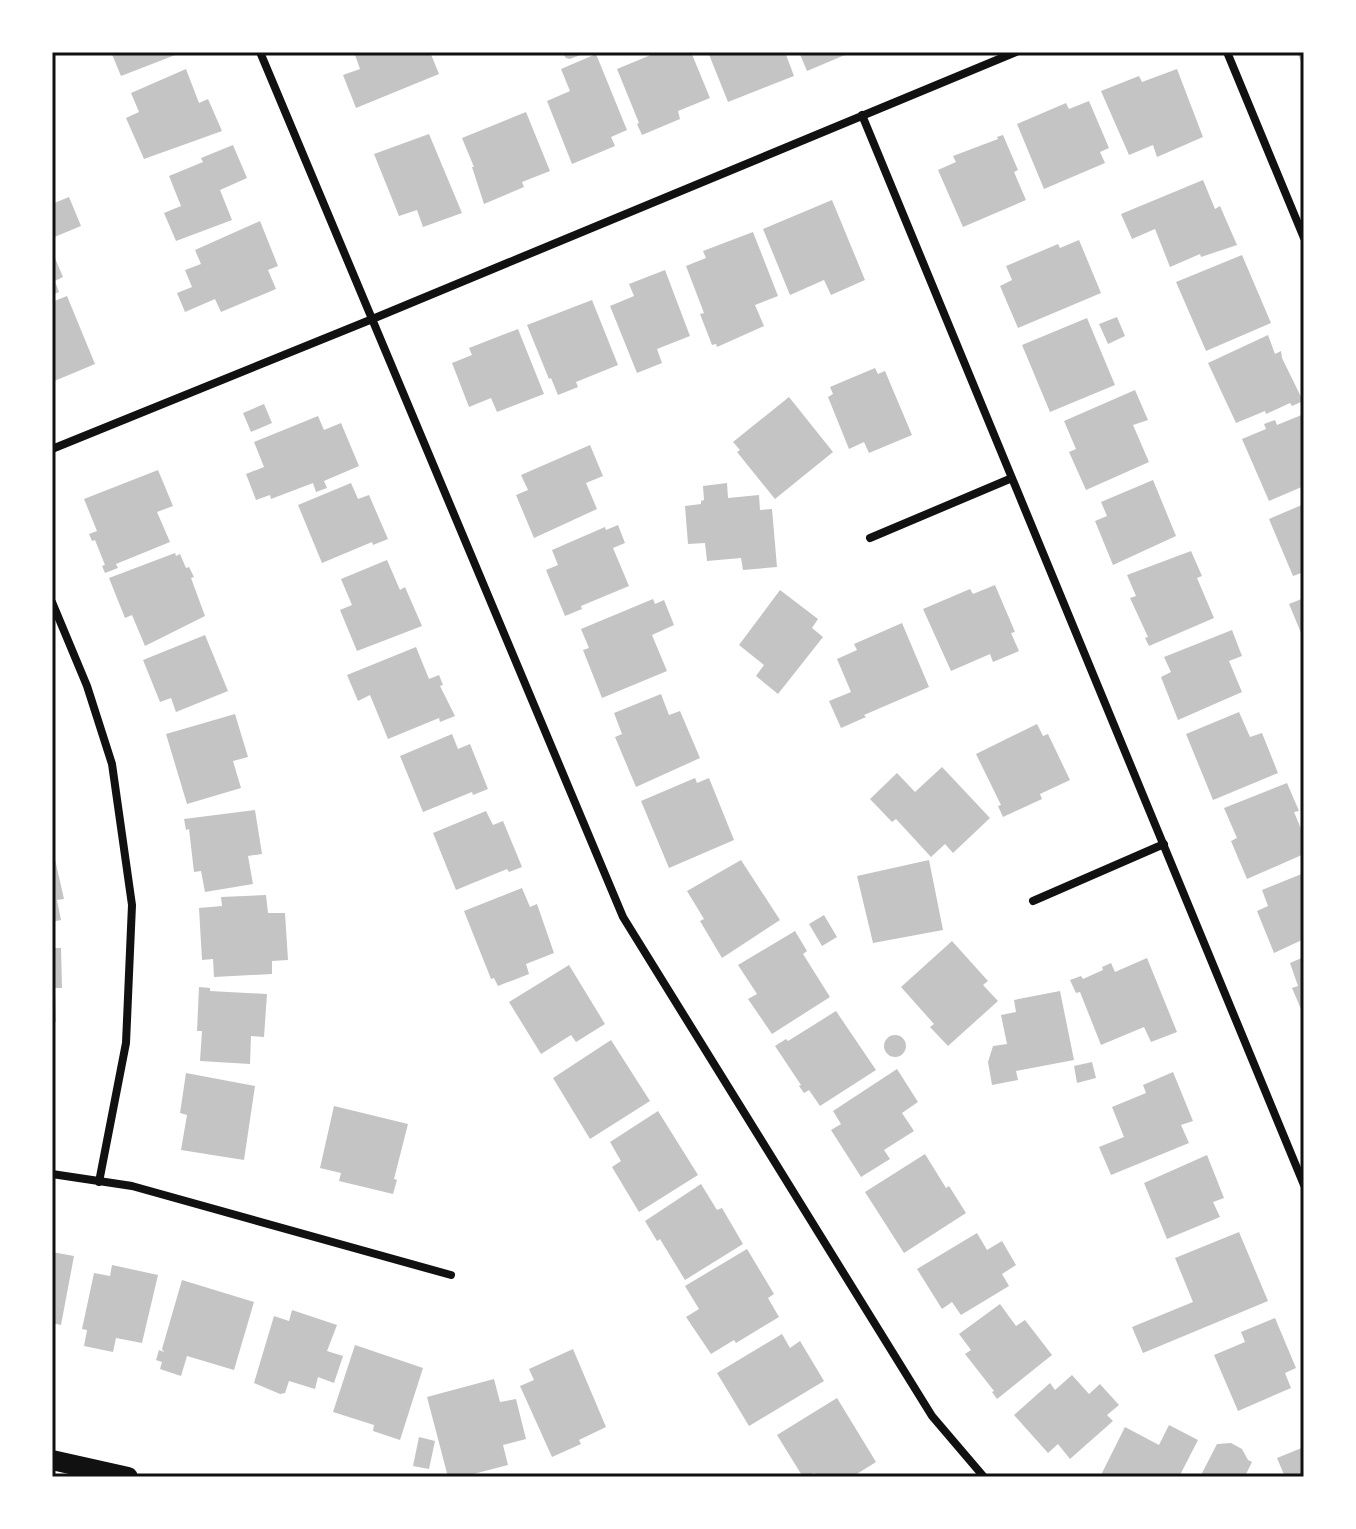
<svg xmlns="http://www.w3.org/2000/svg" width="1356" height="1529" font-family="Merriweather,serif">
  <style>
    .building { fill: #c4c4c4 }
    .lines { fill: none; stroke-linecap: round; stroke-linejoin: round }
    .minor { stroke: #111; stroke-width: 8 }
    .primary { stroke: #111; stroke-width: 20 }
    .neatline { fill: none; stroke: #111; stroke-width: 3 }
  </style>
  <rect width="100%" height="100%" fill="#fff"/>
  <path class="building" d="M111,52H183L121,76Z
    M354,52H430L439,74L356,108L343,75L360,69Z
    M562,52H588L570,59L566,58Z
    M658,52H691L710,98L678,111L680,119L642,135L637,124L639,123L617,69Z
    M708,52H785L794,76L728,102Z
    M799,52H852L807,71Z
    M1297,52H1304V69Z
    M596,54L627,130L611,137L615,146L572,164L547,101L570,91L561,69Z
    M186,69L199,103L208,99L222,131L144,159L126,118L139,112L131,93Z
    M1177,69L1203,137L1157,157L1153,145L1129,155L1101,91L1139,76L1142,82Z
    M1089,101L1109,148L1100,152L1105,163L1044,189L1017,124L1066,103L1069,109Z
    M526,112L550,171L522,182L524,187L484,204L472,167H474L462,138Z
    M429,134L462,213L423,227L417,210L399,216L374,154Z
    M1003,135L1018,170L1014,172L1026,200L963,227L938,170L956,162L953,156L998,139L997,137Z
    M233,145L247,178L220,190L232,220L176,241L164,213L181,206L169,176L203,162L201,158Z
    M1203,180L1215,209L1220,206L1237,245L1201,257L1200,254L1170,267L1155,229L1132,239L1121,214Z
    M69,197L81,226L52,238V204Z
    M832,200L865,280L831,295L824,280L790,295L763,229Z
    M260,221L278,266L268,270L276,289L221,312L215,299L185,312L177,293L192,287L185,270L201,264L195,250Z
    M753,232L778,296L755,305L764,326L717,347L716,344L712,345L700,314L704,313L686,266L706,258L703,251Z
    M1079,240L1101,293L1018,328L1000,286L1012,280L1006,266L1058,244L1060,248Z
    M52,251L63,277L55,281L59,292L52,295Z
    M1242,255L1271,323L1206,351L1176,282Z
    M665,270L690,336L657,349L662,363L637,373L610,306L634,296L629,284Z
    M67,296L95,364L52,382V302Z
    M592,300L618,365L576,382L578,387L558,395L551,378L549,379L527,325Z
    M1117,317L1125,336L1108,344L1099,324Z
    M1087,318L1115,385L1050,412L1022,345Z
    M518,329L544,394L497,412L491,398L469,407L452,363L472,355L469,348Z
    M1268,335L1275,354L1281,351L1282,358L1303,401L1292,406L1290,403L1266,414L1265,411L1236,423L1208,363Z
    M875,368L878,374L885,371L912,435L869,453L864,442L849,449L828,397L833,394L830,387Z
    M1135,390L1148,420L1133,425L1149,462L1086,490L1069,452L1076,449L1064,421Z
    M789,397L833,452L775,499L737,452L740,450L733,442Z
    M264,404L272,423L251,432L243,413Z
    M1304,414V486L1269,501L1242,439L1266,429L1264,424L1275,420L1277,425Z
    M318,416L324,430L341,423L359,466L324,481L327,488L316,492L313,483L271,499L270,495L256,500L246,474L264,467L254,442Z
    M590,445L603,476L586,483L597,509L534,538L516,495L528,490L521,475Z
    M158,470L173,506L157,512L170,542L116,564L118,568L105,573L102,566L105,565L95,540L92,541L89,534L97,531L84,499Z
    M1153,480L1176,536L1113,565L1095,521L1107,516L1101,502Z
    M351,483L358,499L369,495L388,539L373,545L372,542L322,563L298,505Z
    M727,483L728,498L759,495L760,510L772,509L777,567L743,570L741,558L707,561L705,543L688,544L685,506L701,504V501L704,500L703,486Z
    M1304,504V572L1293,576L1269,519Z
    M618,525L625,543L613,548L629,586L581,606L582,609L565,616L546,570L558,565L552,550L605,527L606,530Z
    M1191,551L1202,576L1197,578L1214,618L1149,646L1145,638L1148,637L1130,598L1136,596L1127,575Z
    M175,553L176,556L180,554L186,568L189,567L194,577L191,578L205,616L145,646L132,615L125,618L109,578Z
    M387,560L400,590L405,587L422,626L357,651L340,610L352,605L341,579Z
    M995,585L1015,632L1011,633L1019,651L993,662L990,654L951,671L923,609L970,589L973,594Z
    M780,590L818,619L812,628L823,637L778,694L756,676L764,665L739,645Z
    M1304,598V640L1289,604Z
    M653,599L655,604L664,600L674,625L652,635L667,671L602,698L583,650L589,648L581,629Z
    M902,623L929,687L864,715L866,717L841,728L829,701L851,692L837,659L857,650L854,644Z
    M1232,630L1242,656L1229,661L1242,692L1178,720L1161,677L1171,672L1164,657Z
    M205,635L228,691L176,712L171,698L160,702L143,660Z
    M416,647L429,679L439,675L443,685L440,686L455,716L440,722L439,718L388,739L370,695L358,701L347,675Z
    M661,694L669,715L680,711L700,758L636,787L615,737L622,734L614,713Z
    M1239,712L1250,737L1262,733L1278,773L1213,800L1186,734Z
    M235,714L248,757L233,761L241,788L187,804L166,734Z
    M1037,724L1043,736L1048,734L1070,780L1040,794L1042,799L1003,817L998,806L1001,805L976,754Z
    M452,734L458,749L470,744L488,789L473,795L472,792L423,812L400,756Z
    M942,767L990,818L953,853L945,844L931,857L896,819L892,822L870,799L897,773L915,792Z
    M695,778L697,783L709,778L734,840L669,868L641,801Z
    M1287,783L1299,811L1294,812L1304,836V854L1247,879L1231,841L1237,838L1224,808Z
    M255,810L262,854L248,856L253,884L205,892L201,871L194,872L189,829L186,830L184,819Z
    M486,811L493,825L503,821L522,867L509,872L507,869L456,890L433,833Z
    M52,846L64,899L57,900L61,920L52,922Z
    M741,860L780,920L722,958L700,921L704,919L687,891Z
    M929,860L943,930L873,943L857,876Z
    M1304,873V939L1274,953L1257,911L1268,906L1262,890Z
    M522,888L530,907L537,904L554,953L526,964L529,974L498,986L494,978L491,979L464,911Z
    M266,895L268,913H285L288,960L272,961V974L214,977L213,959L202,960L199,908L222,906L221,897Z
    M824,915L837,937L822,946L809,924Z
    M795,931L807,951L803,954L830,997L772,1034L748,999L757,994L738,965Z
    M952,941L988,981L983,985L998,1001L948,1046L930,1027L934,1024L901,987Z
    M52,948H61L62,988H55L56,1022H52Z
    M1304,957V1016L1292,988L1298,986L1290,963Z
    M1147,958L1177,1032L1151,1042L1144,1027L1101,1045L1080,992L1076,993L1070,980L1081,976L1083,979L1103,970L1102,967L1111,963L1115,972Z
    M569,965L605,1024L576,1042L571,1035L541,1054L509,1002Z
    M199,987L210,988V991L267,994L264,1037L251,1036L250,1064L200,1061L202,1031H197Z
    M1060,991L1074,1060L1016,1071L1018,1080L992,1085L988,1062L993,1046L1007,1044L1001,1015L1016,1012L1014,1000Z
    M836,1011L876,1070L820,1106L809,1090L804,1093L799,1086L801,1085L775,1046L786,1039L788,1041Z
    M884 1046a11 11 0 1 1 22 0a11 11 0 1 1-22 0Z
    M611,1040L650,1101L590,1139L553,1078Z
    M1092,1062L1096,1078L1077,1083L1074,1066Z
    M897,1069L918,1102L902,1113L914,1131L884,1150L890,1159L861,1177L831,1130L841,1124L833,1111Z
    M1173,1072L1193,1121L1181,1125L1189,1143L1111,1175L1099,1147L1124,1137L1112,1107L1146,1093L1143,1085Z
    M186,1073L255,1086L244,1160L181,1150L187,1115L180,1113Z
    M334,1106L408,1124L394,1179L397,1180L393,1194L339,1181L341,1173L320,1168Z
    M658,1111L698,1175L639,1212L612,1167L621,1161L610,1142Z
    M925,1154L946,1188L949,1186L966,1213L904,1253L865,1192Z
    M1207,1155L1224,1198L1213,1202L1220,1217L1167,1239L1144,1183Z
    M701,1184L717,1210L722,1208L743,1244L685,1280L660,1239L657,1241L645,1221Z
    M1239,1232L1268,1301L1143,1353L1132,1327L1193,1302L1175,1258Z
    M977,1233L987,1250L1002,1241L1016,1265L1002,1274L1009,1286L961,1315L952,1302L942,1309L917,1269Z
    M747,1249L774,1294L768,1298L779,1317L736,1343L734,1340L711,1354L686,1317L699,1309L685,1286Z
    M52,1252L74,1256L61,1325L52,1323Z
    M112,1265L158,1275L142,1343L116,1338L113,1352L84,1346L87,1330L82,1329L94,1273L110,1276Z
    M182,1280L254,1302L234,1370L187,1356L181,1376L160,1369L162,1362L156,1360L159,1350L164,1352L162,1349Z
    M1000,1304L1016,1326L1025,1320L1052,1355L997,1399L992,1392L994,1391L965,1354L971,1350L959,1334Z
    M292,1310L337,1325L327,1351L343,1356L334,1383L318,1377L315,1389L289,1381L285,1393L280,1394L254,1383L274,1316L289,1321Z
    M1275,1318L1296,1368L1285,1373L1291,1388L1238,1411L1214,1355L1245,1342L1241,1332Z
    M782,1334L790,1348L800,1341L824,1381L749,1426L717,1373Z
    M355,1345L423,1368L400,1440L373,1431L374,1425L333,1412Z
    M573,1349L606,1427L579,1440L581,1444L552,1457L520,1386L534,1380L529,1369Z
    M1072,1375L1089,1394L1100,1384L1119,1405L1107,1415L1113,1421L1070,1459L1058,1444L1048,1453L1014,1415L1050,1383L1055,1390Z
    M494,1379L500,1402L516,1399L526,1439L503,1445L508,1465L462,1477H448L427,1397Z
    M837,1398L876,1462L852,1477H817L815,1473L803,1477L777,1435Z
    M1169,1425L1198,1440L1179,1477H1100L1125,1427L1159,1445Z
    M419,1437L435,1441L429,1469L413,1466Z
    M1231,1443L1242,1449L1248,1460L1252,1462L1246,1474L1252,1477H1200L1217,1444Z
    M1304,1447V1477H1285L1277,1458Z"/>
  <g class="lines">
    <path class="minor" d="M260,52L623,917L932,1416L984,1477
      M1227,52L1304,238
      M862,115L1304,1185
      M52,449L370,320L1016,52
      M870,538L1012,478
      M52,602L87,686L112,764L132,905L126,1043L99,1182
      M1033,901L1164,844
      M52,1174L132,1186L451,1275"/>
    <path class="primary" d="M52,1460L128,1477"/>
  </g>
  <rect width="1356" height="1529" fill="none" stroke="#ffffff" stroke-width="108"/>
  <rect x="54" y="54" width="1248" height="1421" class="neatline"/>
</svg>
